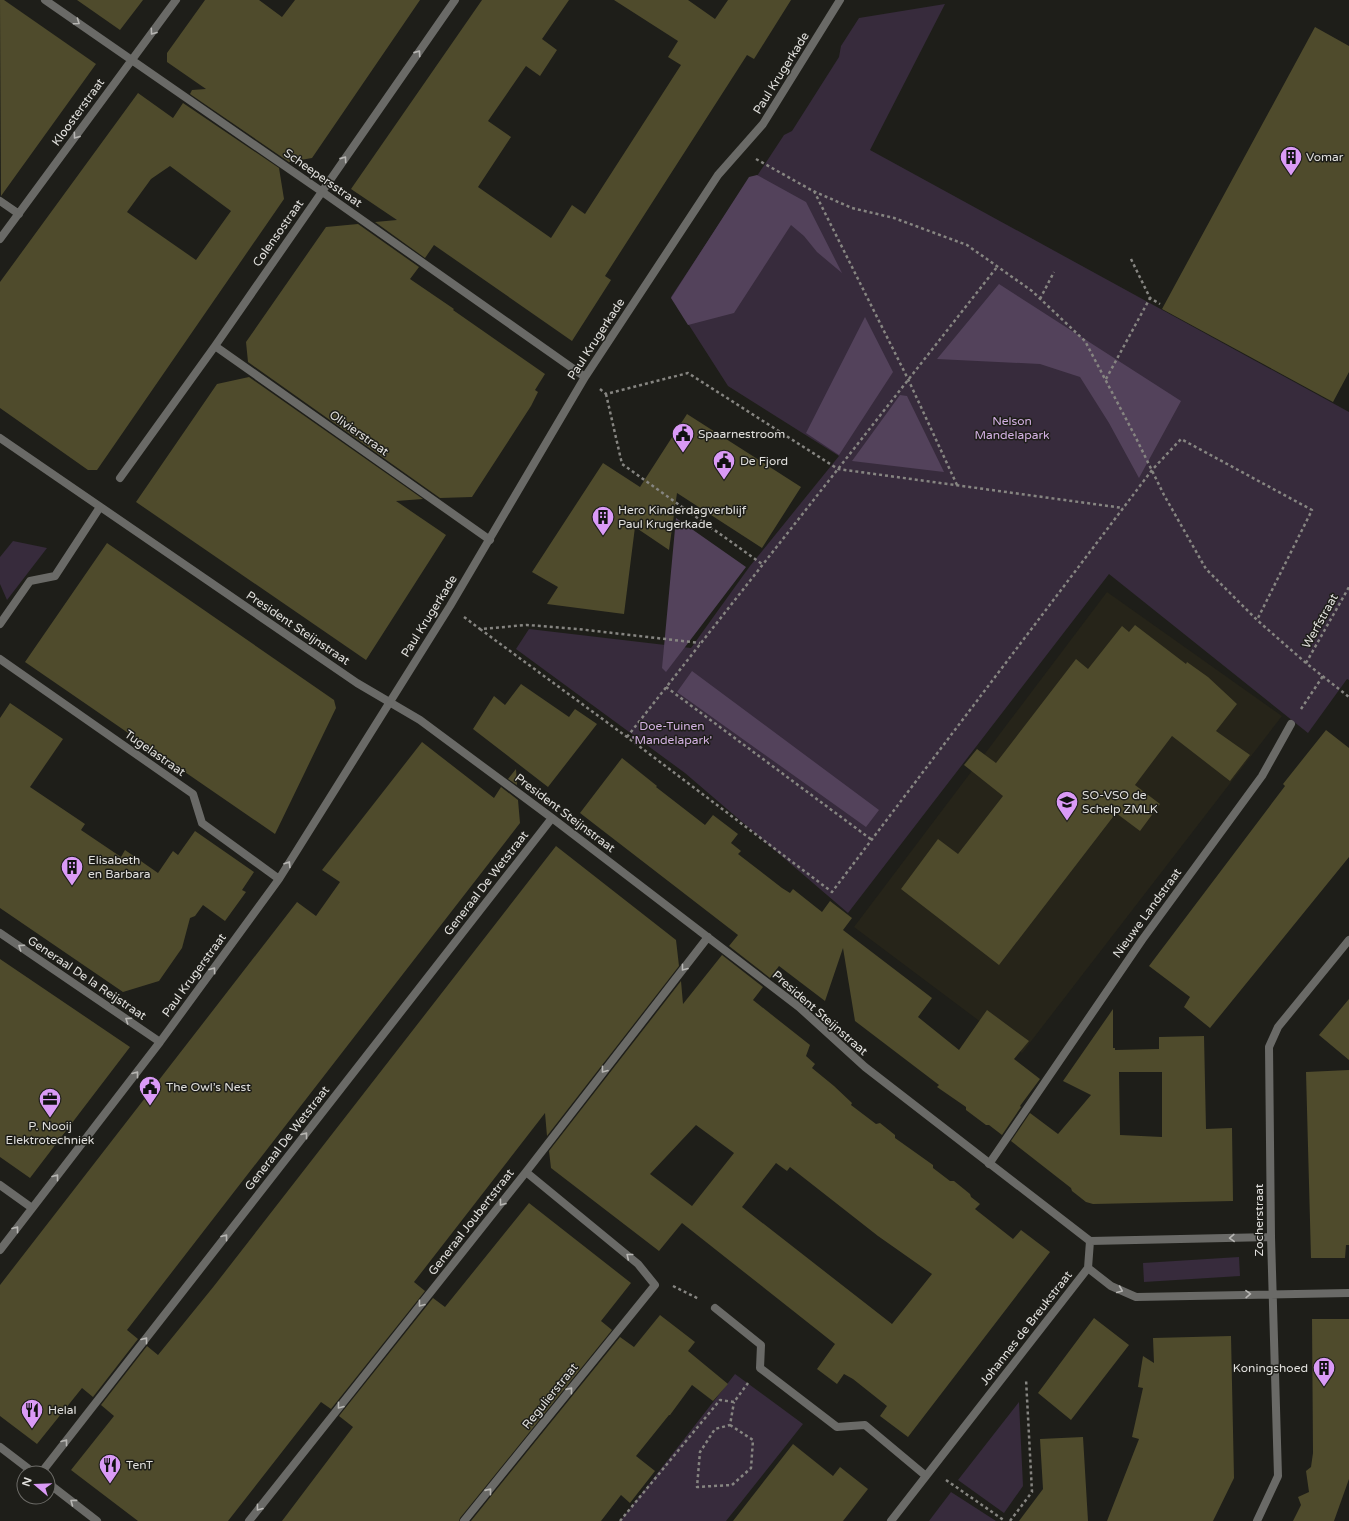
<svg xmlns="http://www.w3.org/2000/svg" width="1349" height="1521" font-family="'Varela Round',sans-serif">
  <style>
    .built { fill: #262419 }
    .green { fill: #372b3c }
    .forest { fill: #53425b }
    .building { fill: #4f4b2c; fill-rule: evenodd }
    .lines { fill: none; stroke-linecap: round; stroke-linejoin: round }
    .path { stroke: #868581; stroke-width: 2.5; stroke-dasharray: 3 3; stroke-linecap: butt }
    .lane { stroke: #6a6a67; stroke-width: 8 }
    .street { stroke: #6a6a67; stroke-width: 8 }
    .oneway { stroke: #b7b6b3 }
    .labels { text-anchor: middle; stroke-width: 3; stroke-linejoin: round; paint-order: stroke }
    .street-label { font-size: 12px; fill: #e0dfdc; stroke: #1e1e19 }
    .poi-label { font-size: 12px; fill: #e0dfdc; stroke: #1e1e19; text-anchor: start }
    .park-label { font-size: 12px; fill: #d2b0e1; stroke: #1e1e19 }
  </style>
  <rect width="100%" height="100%" fill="#1e1e19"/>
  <path class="built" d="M1107,592L1282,716L1022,1053L854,927Z"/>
  <path class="green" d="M945,4L870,150L1349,412V680L1347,679L1308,733L1109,574L848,913L685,773L516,649L529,629L691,648L750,566L839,456L728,386L671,297L750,177L757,176L784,135L792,131L839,57L841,46L859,18Z
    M13,541L47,548L7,600L0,584V557Z
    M1239,1257L1240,1276L1144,1282L1143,1263Z
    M735,1374L803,1424L726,1521H620Z
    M1019,1402L1023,1486L1004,1513L958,1480Z
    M951,1492L996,1521H929Z"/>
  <path class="forest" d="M757,175L806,202L842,273L817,252L804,236L791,225L734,313L688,325L671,298L749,177Z
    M999,284L1181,401L1139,478L1109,423L1080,377L1040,364L937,359Z
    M865,317L893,372L839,455L806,433Z
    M900,395L907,396L944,472L852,461Z
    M676,518L746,567L666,672L662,668Z
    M692,671L879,810L866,827L677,692Z"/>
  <path class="building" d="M0,0H4L96,64L1,196Z
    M77,0H143L120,30Z
    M205,0H259L282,17L295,0H420L312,158L289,162L190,94L192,90L206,89L167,62V53Z
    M482,0H569L542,39L557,50L540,76L526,66L488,121L511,137L478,187L551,238L572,205L585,214L681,65L668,57L678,41L614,0H688L715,19L728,0H791L754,59L747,55L605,276L611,280L572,341L434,245L425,258L375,222L397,220L351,189Z
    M1315,27L1349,46V372L1333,402L1162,309Z
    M138,93L173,118L183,103L279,168L284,199L97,470H88L0,408V282ZM170,166L231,211L196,260L127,212L151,179Z
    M358,224L419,267L410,279L454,309L453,310L545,374L535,390L538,392L531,406L472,497L440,498L248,362L246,342L326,227Z
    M249,377L423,499L396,501L446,535L366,660L136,502L217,384Z
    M687,414L801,487L762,548L677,493L669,550L635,527L624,614L547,604L558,587L532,572L603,463L640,487Z
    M107,543L334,700L336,708L275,834L25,662Z
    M1135,625L1186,664L1187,662L1208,677L1237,704L1216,731L1250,755L1230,781L1172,736L1135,785L1160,804L1140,831L1116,813L999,965L901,889L938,839L958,854L1003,796L964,765L977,749L996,763L1076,659L1088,669L1122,626L1129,632Z
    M521,684L569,717L575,709L597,724L548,787L473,729L494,696L505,705Z
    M10,703L63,739L30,787L85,824L81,830L121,857L125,850L158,873L173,851L178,855L195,831L254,872L242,890L246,892L225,921L203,905L195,916L190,918L182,948L159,981L123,992L0,908V718Z
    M1326,730L1349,748V857L1210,1028L1184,1007L1190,997L1149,966L1285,786L1283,784Z
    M422,742L494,798L501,787L518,800L520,823L127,1330L138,1339L93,1397L82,1388L37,1444L0,1416V1285L297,902L316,916L340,882L322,870Z
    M622,758L657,786L656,787L705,825L713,815L738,834L731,843L741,851L738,854L782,888L790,893L793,889L822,912L830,901L852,918L843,930L932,998L918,1017L959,1050L987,1010L1029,1041L1014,1059L1040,1079L1020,1106L1021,1107L1002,1135L989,1125H986L966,1110V1107L937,1087L939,1085L855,1021L843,948L825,1001L779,966L770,978L729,946L738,935L580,813Z
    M516,769L517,785L508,779Z
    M556,846L676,940L679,966L547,1136L545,1113L414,1282L425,1291L331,1409L321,1402L228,1521H138L71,1470L114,1416L101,1405L147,1346L158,1355L214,1286Z
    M722,955L763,987L753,1000L810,1045L806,1056L815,1064L812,1068L834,1086L852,1103L851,1105L876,1124L880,1123L895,1135V1138L933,1165V1168L950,1181H954L970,1194L971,1197L980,1204L975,1209L1013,1239L1021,1230L1050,1252L908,1437L880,1416L887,1406L853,1379L844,1374L837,1384L817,1369L835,1344L682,1223L659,1251L551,1168L549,1151L681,981L683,1004ZM696,1125L734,1153L692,1206L650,1174ZM776,1163L787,1171L790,1167L878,1236L932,1274L892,1324L742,1207Z
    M0,959L130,1047L30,1178L0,1157Z
    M1349,999V1060L1319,1035Z
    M1113,1009V1048H1115V1050L1159,1049V1037L1204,1036L1206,1129L1232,1128L1233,1201L1093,1204L1086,1202L1072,1191L1071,1188L1011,1141L1030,1113L1058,1134L1091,1095L1063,1081ZM1119,1072H1162V1137L1120,1135Z
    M1349,1070V1245H1346L1345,1258H1311L1306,1072Z
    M529,1203L631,1283L601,1321L612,1330L460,1518L459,1521H282L353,1427L339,1416L433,1298L445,1307Z
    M660,1315L695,1342L688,1351L728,1384L713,1401L692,1385L670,1415H669L636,1456L655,1471L630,1503L621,1495L601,1521H471L620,1337L634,1347Z
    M1094,1318L1129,1345L1071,1420L1038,1393Z
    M1312,1319H1349V1479L1334,1521H1293L1301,1505L1298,1497L1309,1492L1306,1471L1311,1467L1313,1453Z
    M1231,1336L1234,1478L1213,1521H1107L1139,1439L1132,1437L1143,1388L1138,1387L1143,1356L1154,1363L1153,1338Z
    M1083,1437L1088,1521H1019L1043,1489L1040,1439Z
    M793,1444L833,1476L840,1467L868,1489L843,1521H733Z"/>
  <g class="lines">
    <path class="path" d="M756,159L813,191L852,208L894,218L967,245L1032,291L1085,341L1135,436L1164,495L1206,569L1257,620L1306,663L1349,697
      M814,191L908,379L957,485
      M1131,259L1150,298L1160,304
      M1040,299L1054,272
      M1106,379L1150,298
      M600,389L606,394L688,373L838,469L1123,508
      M606,394L622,464L762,564
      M464,617L480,629L527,625L578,629L700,643
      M480,629L627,737L832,892L1152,470L1181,439L1312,510L1257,620
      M1306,663L1349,587
      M666,687L872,840
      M1301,709L1323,676
      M627,737L997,267
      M673,1286L699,1299
      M730,1425L753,1440L751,1468L732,1485L697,1487L700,1452L715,1429L730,1425L734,1402
      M946,1480L1005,1521
      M620,1521L720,1400L734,1402L748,1383
      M1010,1521L1032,1492L1026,1379"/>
    <path class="lane" d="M989,1164L1142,940L1262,776L1291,724"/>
    <path class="street" d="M45,0L321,191L585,377
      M0,201L19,214
      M0,239L176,0
      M215,346L490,540
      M0,438L357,683L420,720L552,818L799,1007L865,1067L1090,1241
      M120,478L215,346L455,0
      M0,624L30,581L55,576L100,507
      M0,659L193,794L202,823L279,879
      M0,933L160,1042
      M0,1185L32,1208
      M1090,1241L1271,1237
      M0,1250L160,1042L279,879L450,606L585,377L718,175L763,124L840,0
      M1088,1268L1111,1286L1136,1297L1349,1293
      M1088,1268L1090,1241
      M715,1308L761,1345L760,1368L837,1427L865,1425L926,1476
      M0,1447L34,1473
      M41,1473L552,818
      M48,1483L97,1521
      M249,1521L526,1172L708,937
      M464,1521L655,1285L638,1264L526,1172
      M891,1521L1088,1268
      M1257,1521L1278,1476L1271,1237L1269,1047L1278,1027L1349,940"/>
  </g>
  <defs><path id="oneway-chevron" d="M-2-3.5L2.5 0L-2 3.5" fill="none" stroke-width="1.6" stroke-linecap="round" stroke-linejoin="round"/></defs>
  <g class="oneway">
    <use href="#oneway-chevron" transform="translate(77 22) rotate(35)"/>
    <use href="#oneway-chevron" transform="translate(153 32) rotate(126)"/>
    <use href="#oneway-chevron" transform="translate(418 53) rotate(-55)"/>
    <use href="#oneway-chevron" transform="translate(76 136) rotate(126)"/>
    <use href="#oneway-chevron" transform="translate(344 159) rotate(-55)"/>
    <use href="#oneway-chevron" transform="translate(288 864) rotate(-58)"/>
    <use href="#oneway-chevron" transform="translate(21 947) rotate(-146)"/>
    <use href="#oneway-chevron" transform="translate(684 968) rotate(128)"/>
    <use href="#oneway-chevron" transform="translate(213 970) rotate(-54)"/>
    <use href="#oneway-chevron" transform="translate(128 1020) rotate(-146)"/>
    <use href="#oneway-chevron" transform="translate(604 1070) rotate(128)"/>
    <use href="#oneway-chevron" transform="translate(136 1074) rotate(-52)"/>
    <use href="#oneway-chevron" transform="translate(305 1135) rotate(-52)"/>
    <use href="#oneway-chevron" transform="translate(56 1177) rotate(-52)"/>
    <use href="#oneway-chevron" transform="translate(502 1203) rotate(128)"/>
    <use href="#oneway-chevron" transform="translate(16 1229) rotate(-52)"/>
    <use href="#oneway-chevron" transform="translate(225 1237) rotate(-52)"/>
    <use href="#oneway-chevron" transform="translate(1232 1238) rotate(178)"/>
    <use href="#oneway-chevron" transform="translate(629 1256) rotate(-141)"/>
    <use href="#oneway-chevron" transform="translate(1120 1290) rotate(23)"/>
    <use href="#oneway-chevron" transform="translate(1248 1294) rotate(-1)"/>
    <use href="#oneway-chevron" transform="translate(421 1304) rotate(128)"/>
    <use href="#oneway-chevron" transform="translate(145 1340) rotate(-52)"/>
    <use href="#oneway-chevron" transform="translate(570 1390) rotate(-51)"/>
    <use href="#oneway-chevron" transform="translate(340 1406) rotate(128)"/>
    <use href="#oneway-chevron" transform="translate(65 1442) rotate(-52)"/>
    <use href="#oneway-chevron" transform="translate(489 1491) rotate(-51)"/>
    <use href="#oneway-chevron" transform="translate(73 1502) rotate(-143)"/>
    <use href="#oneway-chevron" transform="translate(259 1508) rotate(128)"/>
  </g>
  <defs>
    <g id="building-pin" transform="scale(1.15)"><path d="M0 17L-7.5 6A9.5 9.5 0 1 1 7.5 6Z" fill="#da9af6" stroke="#1e1e19"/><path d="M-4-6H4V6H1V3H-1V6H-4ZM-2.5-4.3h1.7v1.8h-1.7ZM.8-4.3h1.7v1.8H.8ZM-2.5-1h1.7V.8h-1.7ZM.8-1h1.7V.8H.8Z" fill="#111"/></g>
    <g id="civic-pin" transform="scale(1.15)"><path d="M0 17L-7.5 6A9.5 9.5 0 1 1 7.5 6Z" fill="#da9af6" stroke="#1e1e19"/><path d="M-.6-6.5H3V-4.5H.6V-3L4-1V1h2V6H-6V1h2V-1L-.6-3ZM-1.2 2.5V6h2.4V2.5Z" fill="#111"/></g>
    <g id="school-pin" transform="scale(1.15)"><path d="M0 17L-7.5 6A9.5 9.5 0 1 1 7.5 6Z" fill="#da9af6" stroke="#1e1e19"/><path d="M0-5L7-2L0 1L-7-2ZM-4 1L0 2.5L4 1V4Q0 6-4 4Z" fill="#111"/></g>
    <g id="office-pin" transform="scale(1.15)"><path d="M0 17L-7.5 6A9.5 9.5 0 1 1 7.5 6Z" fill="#da9af6" stroke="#1e1e19"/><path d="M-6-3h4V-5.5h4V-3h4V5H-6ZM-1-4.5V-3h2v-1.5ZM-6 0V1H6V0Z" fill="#111"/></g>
    <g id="restaurant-pin" transform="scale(1.15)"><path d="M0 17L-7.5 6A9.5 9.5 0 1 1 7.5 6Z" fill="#da9af6" stroke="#1e1e19"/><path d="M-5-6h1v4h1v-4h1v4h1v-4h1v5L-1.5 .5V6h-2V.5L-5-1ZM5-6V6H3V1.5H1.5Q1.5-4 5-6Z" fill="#111"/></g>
  </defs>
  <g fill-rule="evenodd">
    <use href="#building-pin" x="1291" y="157"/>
    <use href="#civic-pin" x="683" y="434"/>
    <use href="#civic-pin" x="724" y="461"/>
    <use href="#building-pin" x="603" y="517"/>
    <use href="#school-pin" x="1067" y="802"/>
    <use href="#building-pin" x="72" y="867"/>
    <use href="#civic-pin" x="150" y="1087"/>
    <use href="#office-pin" x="50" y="1099"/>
    <use href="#building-pin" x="1324" y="1368"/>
    <use href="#restaurant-pin" x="32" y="1410"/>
    <use href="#restaurant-pin" x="110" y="1465"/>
  </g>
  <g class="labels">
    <g class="street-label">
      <text transform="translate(781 73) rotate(-58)" y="4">Paul Krugerkade</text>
      <text transform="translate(78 112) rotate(-54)" y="4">Kloosterstraat</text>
      <text transform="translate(323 178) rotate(35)" y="4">Scheepersstraat</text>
      <text transform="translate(278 233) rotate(-55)" y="4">Colensostraat</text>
      <text transform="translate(596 339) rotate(-57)" y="4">Paul Krugerkade</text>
      <text transform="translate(359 433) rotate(35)" y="4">Olivierstraat</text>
      <text transform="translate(429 616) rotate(-58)" y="4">Paul Krugerkade</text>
      <text transform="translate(1320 621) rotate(-61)" y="4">Werfstraat</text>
      <text transform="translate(298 628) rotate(34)" y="4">President Steijnstraat</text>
      <text transform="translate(155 753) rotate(35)" y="4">Tugelastraat</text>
      <text transform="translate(565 813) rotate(37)" y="4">President Steijnstraat</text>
      <text transform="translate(486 883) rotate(-52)" y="4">Generaal De Wetstraat</text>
      <text transform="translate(1147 913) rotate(-54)" y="4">Nieuwe Landstraat</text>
      <text transform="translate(194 975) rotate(-54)" y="4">Paul Krugerstraat</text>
      <text transform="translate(87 978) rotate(34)" y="4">Generaal De la Reijstraat</text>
      <text transform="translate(820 1013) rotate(41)" y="4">President Steijnstraat</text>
      <text transform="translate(287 1138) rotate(-52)" y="4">Generaal De Wetstraat</text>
      <text transform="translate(1259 1220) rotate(-90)" y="4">Zocherstraat</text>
      <text transform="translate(471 1222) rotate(-52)" y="4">Generaal Joubertstraat</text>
      <text transform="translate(1026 1328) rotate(-52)" y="4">Johannes de Breukstraat</text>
      <text transform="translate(550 1396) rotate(-51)" y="4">Regulierstraat</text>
    </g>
    <g class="poi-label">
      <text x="1306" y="161">Vomar</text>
      <text x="698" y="438">Spaarnestroom</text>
      <text x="740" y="465">De Fjord</text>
      <text x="618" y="514">Hero Kinderdagverblijf<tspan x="618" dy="14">Paul Krugerkade</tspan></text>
      <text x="1082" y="799">SO-VSO de<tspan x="1082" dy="14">Schelp ZMLK</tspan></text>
      <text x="88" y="864">Elisabeth<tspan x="88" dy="14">en Barbara</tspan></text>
      <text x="166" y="1091">The Owl’s Nest</text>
      <text x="50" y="1130" text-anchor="middle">P. Nooij<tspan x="50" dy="14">Elektrotechniek</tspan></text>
      <text x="1308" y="1372" text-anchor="end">Koningshoed</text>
      <text x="48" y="1414">Helal</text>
      <text x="126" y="1469">TenT</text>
    </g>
    <g class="park-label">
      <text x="1012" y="425">Nelson<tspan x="1012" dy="14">Mandelapark</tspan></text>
      <text x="672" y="730">Doe-Tuinen<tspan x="672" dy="14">'Mandelapark'</tspan></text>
    </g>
  </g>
  <g transform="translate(36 1485) rotate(289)"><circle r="19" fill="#1e1e19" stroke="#6c6b67"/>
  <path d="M0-3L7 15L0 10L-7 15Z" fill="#da9af6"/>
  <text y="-6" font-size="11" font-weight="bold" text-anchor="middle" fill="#e0dfdc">N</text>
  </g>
</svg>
